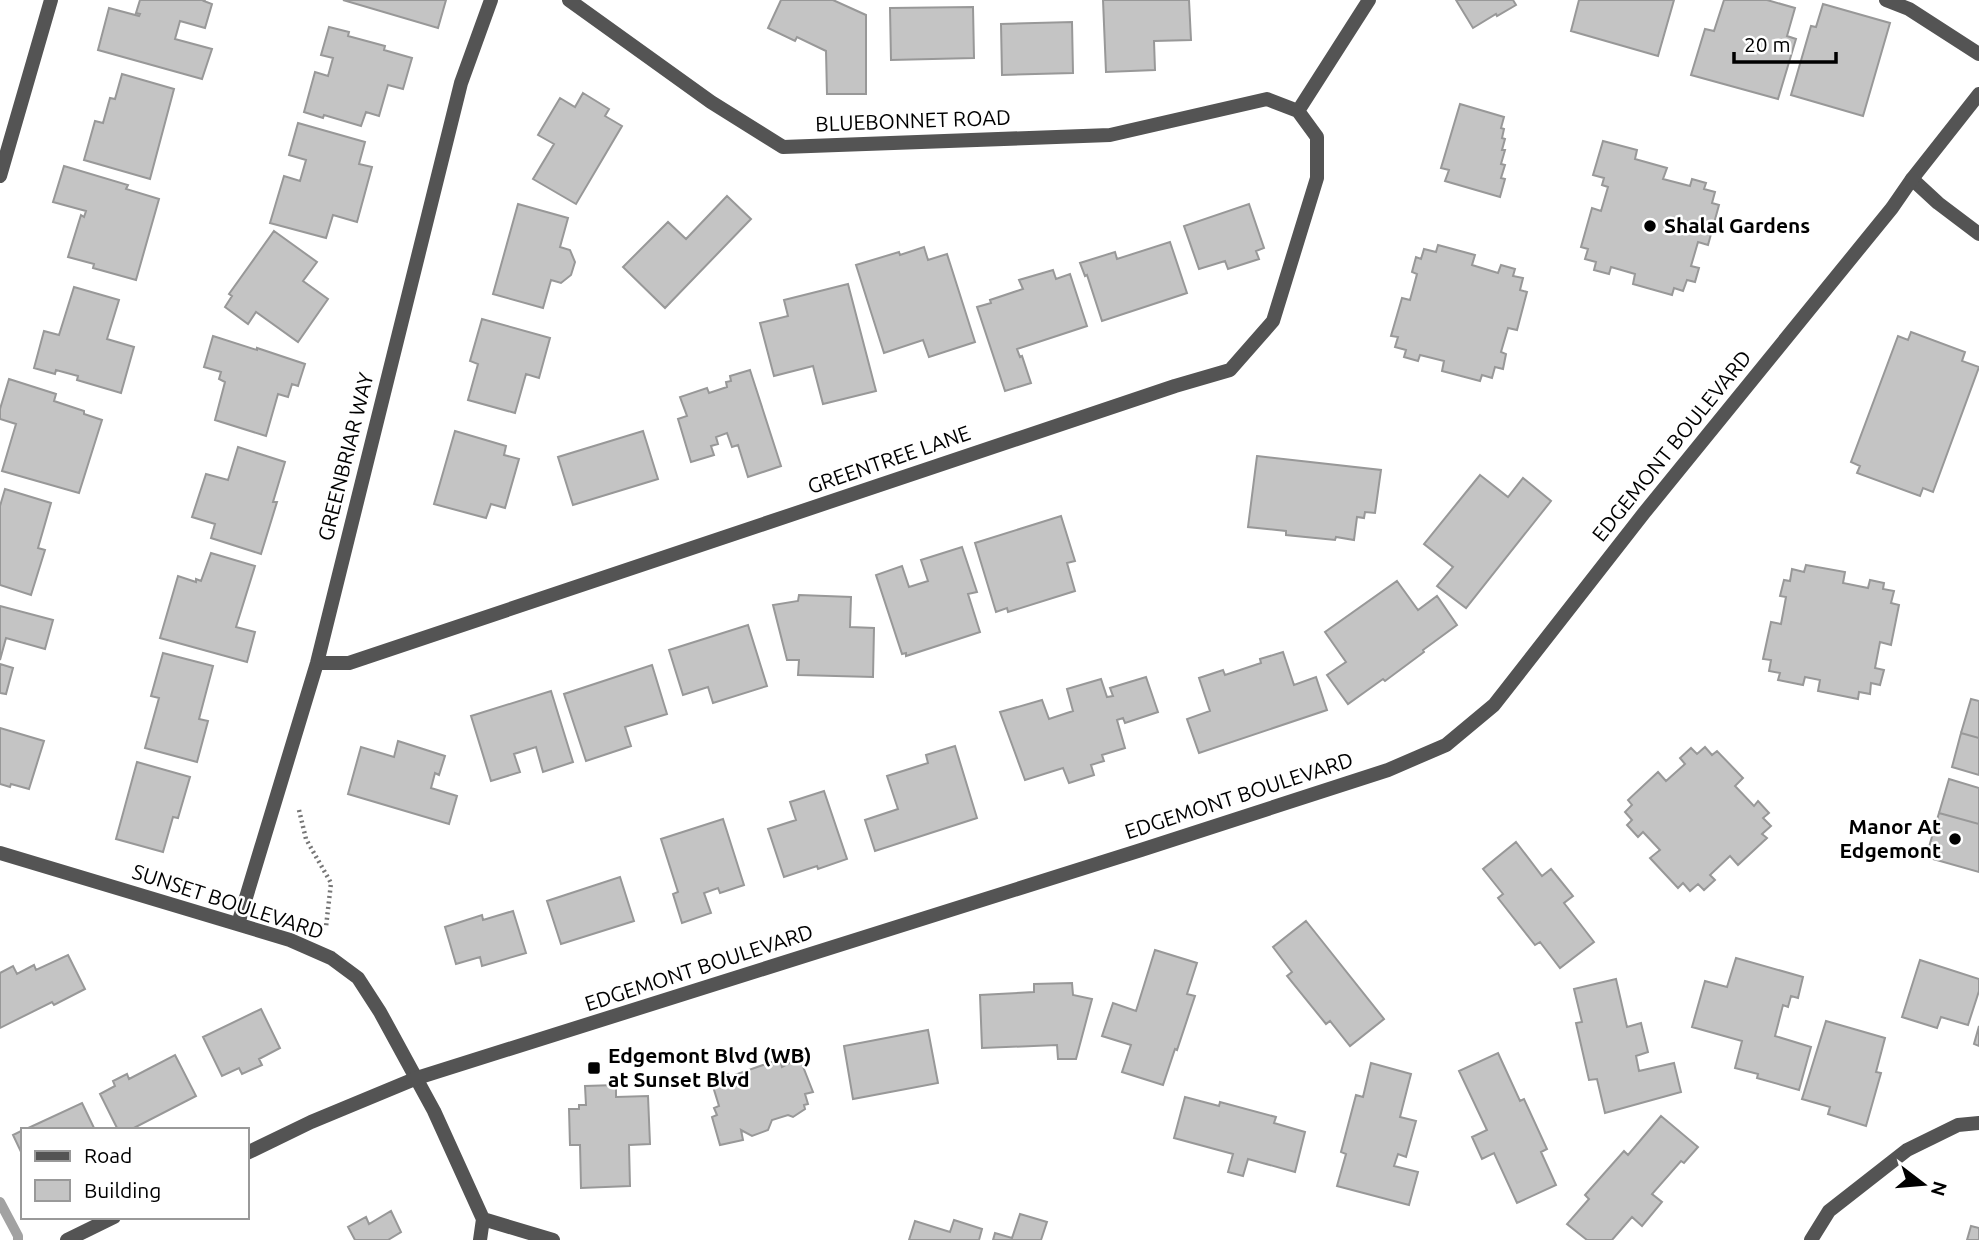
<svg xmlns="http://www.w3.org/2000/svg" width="1979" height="1240" font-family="Ubuntu,sans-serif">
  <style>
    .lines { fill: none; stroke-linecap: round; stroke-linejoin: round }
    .stream { stroke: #a2a2a2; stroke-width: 10 }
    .building { fill: #c4c4c4; stroke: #989898; stroke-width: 2 }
    .path { stroke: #767676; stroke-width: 4.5; stroke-dasharray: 2 3.5; stroke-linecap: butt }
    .minor { stroke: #545454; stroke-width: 14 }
    .tertiary { stroke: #545454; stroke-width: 14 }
    .poi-dot { fill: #000; stroke: #fff; stroke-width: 2.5 }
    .labels { text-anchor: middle; stroke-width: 5; stroke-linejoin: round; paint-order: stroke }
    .street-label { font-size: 21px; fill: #000; stroke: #fff }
    .poi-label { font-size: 21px; font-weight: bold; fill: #000; stroke: #fff; text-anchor: start }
  </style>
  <rect width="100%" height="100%" fill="#fff"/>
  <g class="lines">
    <path class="stream" d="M0,1202L18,1236V1240"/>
  </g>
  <path class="building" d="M140,0H205L204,1L212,4L205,28L180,21L175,39L212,49L202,79L98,50L109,8L139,16L140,14L136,13Z
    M343,0H446L438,28Z
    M781,0H833L866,15V94H827L826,51L797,37L795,41L768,28Z
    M1103,0H1189L1191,40L1154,41L1155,70L1106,72Z
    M1456,0H1513L1516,5L1497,16L1496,14L1473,28Z
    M1579,0H1674L1658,56L1571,31Z
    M1724,0H1767L1795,8L1787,36L1796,39L1778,99L1691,75L1705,29L1714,31Z
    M1823,4L1890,23L1863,116L1791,95L1811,26L1816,27Z
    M973,7L974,58L891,60L890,8Z
    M1072,22L1073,73L1002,75L1001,24Z
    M329,27L349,32L348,36L385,46L384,50L412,58L403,89L388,85L379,116L366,112L361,126L324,115L323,118L304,112L315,72L328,76L333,58L321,55Z
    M122,74L174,89L150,179L84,160L95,121L103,123L110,98L115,99Z
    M583,93L609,109L605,116L622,126L576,204L533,179L554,144L538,135L560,98L575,107Z
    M1460,104L1504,117L1501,128L1504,129L1502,138L1505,139L1502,150H1505L1501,164L1505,165L1501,178L1505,179L1500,197L1445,181L1449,170L1441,168Z
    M298,123L365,142L359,164L372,167L357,222L333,215L326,238L270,223L284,176L300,181L306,160L289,155Z
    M1603,141L1637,150L1635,159L1667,168L1663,179L1690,186L1692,179L1706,183L1704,189L1715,192L1712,203L1719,205L1708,245L1698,242L1691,266L1699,268L1695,282L1687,280L1683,291L1674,288L1672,295L1633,284L1635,274L1611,267L1609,274L1594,270L1596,262L1585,259L1588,249L1581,247L1592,208L1601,211L1608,187L1602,185L1604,178L1593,175Z
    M64,166L128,185L126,189L159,199L136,280L93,268L94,264L68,257L81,215L84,217L86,211L53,202Z
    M727,196L751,219L665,308L623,267L668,222L686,239Z
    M518,204L568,218L560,247L570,250L575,262L571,275L561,283L551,280L543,308L493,294Z
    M1249,204L1264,248L1256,251L1259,259L1228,269L1225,261L1199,269L1184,226Z
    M274,231L317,262L303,281L328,299L298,342L256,312L248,324L225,307L232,296L229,294Z
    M1170,242L1187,293L1102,321L1087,275L1085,276L1080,263L1115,252L1117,259Z
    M1438,245L1475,255L1472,265L1498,273L1501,265L1515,269L1513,276L1523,278L1520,290L1527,292L1517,330L1508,328L1501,352L1506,354L1503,369L1495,367L1492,378L1482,375L1480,381L1442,371L1444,361L1420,355L1418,361L1404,357L1406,350L1395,347L1398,337L1391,336L1402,298L1410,300L1417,274L1412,272L1416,257L1421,259L1424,249L1436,252Z
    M924,247L928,260L947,254L975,342L929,357L923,340L884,353L856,265L899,252L900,255Z
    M1053,270L1056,279L1070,274L1087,326L1017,349L1020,357L1022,356L1031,383L1005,391L977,307L991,303L990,300L1023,289L1019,280Z
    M848,284L876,391L823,404L813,366L774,376L760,323L788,316L784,300Z
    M74,287L119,300L107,339L134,347L121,393L77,380L78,376L56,370L55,374L34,368L44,331L59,335Z
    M482,319L550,338L539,378L526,374L515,413L468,400L478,364L470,361Z
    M1911,332L1965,352L1962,361L1979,367L1933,492L1923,488L1920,496L1857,473L1860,466L1851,462L1898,336L1908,340Z
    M213,336L257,350V348L305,364L298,386L292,384L288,397L278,394L266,436L215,420L225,382L219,379L221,372L204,367Z
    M750,370L781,466L748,477L738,445L732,447L727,433L716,437L718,444L711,446L714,455L691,462L678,419L687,416L680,397L707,388L709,393L727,387L726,382L731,381L730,376Z
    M9,379L56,394L54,401L84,411V414L102,420L79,493L2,471L16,424L0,419V409Z
    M455,431L506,446L504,455L519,459L505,508L491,504L486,518L434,504Z
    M643,431L658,479L573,505L558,457Z
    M238,447L285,462L273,502H277L261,554L211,538L215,524L192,517L206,474L228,480Z
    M1257,456L1381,470L1375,513L1365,512L1364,518L1357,517L1354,540L1336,537L1335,540L1286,535V531L1248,527Z
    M1480,475L1508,497L1523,478L1551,501L1466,608L1437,586L1453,567L1424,544Z
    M5,489L51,503L38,548L45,550L31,595L0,585V506Z
    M1061,516L1075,561L1067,563L1075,591L1008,612L1007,608L996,612L975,543Z
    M962,547L977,592L968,594L980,632L906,656V653L902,654L876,575L902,566L909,587L928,581L921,560Z
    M211,553L255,566L236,627L255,632L247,662L160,638L178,576L196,582V579L201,581Z
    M1806,565L1845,572L1843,583L1868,588L1870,580L1884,583L1883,589L1894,591L1891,603L1899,605L1891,645L1880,642L1875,668L1884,670L1880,685L1871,683L1870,694L1859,692L1858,699L1818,691L1820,680L1805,677L1803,685L1778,680L1780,673L1769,671L1771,660L1763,659L1771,622L1781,624L1786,597L1780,596L1784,580L1790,581L1792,569L1804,572Z
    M1397,581L1418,610L1437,596L1457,625L1423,650L1424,652L1385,681L1383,679L1348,704L1327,675L1346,662L1325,632Z
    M799,595L851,597L850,627L874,628L873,677L798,675L799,660H787L773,605L798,601Z
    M0,606L53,620L45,649L6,638L0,660Z
    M748,625L767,686L713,703L708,687L683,695L669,650Z
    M1283,652L1294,685L1316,677L1327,710L1199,753L1187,719L1210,711L1199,678L1223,670L1225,675L1261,663L1260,659Z
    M163,653L213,666L199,719L208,721L197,762L145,748L159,698L151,696Z
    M0,664L13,668L6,694L0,693Z
    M652,665L667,714L625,727L631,746L586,761L564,694Z
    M1146,677L1158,712L1125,723L1123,718L1117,720L1125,748L1102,755L1104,761L1091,765L1094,775L1069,783L1063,768L1025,780L1000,712L1042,700L1049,719L1073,711L1067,689L1101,679L1107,697L1113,696L1110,688Z
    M551,691L573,762L543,772L536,747L514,754L520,772L491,781L471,716Z
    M1971,699L1979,701V738L1961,733Z
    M0,728L44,741L29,789L11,784L10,787L0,784Z
    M1961,733L1979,738V775L1952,767Z
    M398,741L445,756L439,775L435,773L431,788L457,796L449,824L348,794L361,747L394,757Z
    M955,746L977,818L875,851L865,820L898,809L887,776L928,763L926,755Z
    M1705,747L1712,755L1717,751L1743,778L1735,786L1754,806L1758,801L1769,813L1763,818L1771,826L1762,834L1767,838L1738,865L1730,856L1710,875L1715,880L1704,890L1698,884L1690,891L1683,883L1678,888L1650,858L1660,850L1643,832L1638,837L1627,825L1632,820L1625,812L1632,805L1628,800L1658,772L1666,781L1685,764L1680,758L1691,748L1697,754Z
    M137,762L190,777L178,818L173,817L163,852L116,839Z
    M1949,779L1979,788V824L1939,813Z
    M824,791L847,859L818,869L817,866L784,877L768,829L796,820L790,802Z
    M1939,813L1979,824V872L1926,857Z
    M723,819L744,885L720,893L718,888L704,893L711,913L682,923L673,894L678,892L661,839Z
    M1516,842L1542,876L1551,869L1573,896L1564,903L1594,942L1560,968L1540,942L1535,945L1498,898L1503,894L1483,869Z
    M620,877L634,921L561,944L547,901Z
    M513,911L526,953L482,966L480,957L456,964L445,927L482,915L483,920Z
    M1306,921L1384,1019L1350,1046L1330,1021L1326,1024L1287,976L1292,972L1273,947Z
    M1155,950L1197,963L1187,994L1195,996L1177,1050L1175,1049L1163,1085L1122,1072L1131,1045L1102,1036L1113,1003L1136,1011Z
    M68,955L85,989L54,1005L52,1002L0,1028V973L13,966L17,974L34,965L36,970Z
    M1736,958L1803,977L1798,998L1791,996L1788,1007L1783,1005L1775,1036L1811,1047L1799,1090L1757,1078L1758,1074L1735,1068L1742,1041L1692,1027L1705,981L1727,987Z
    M1920,960L1979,979V991L1968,1025L1941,1017L1937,1028L1902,1017Z
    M1616,979L1627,1027L1641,1023L1648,1052L1636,1056L1639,1071L1674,1063L1681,1092L1605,1113L1597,1079L1589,1080L1576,1023L1582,1022L1574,989Z
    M1072,983L1073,995L1092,999L1076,1059H1058L1057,1045L982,1048L980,995L1034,992V984Z
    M261,1009L280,1048L259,1059L262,1065L242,1074L239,1068L222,1076L203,1037Z
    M1826,1021L1885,1038L1876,1072L1881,1073L1866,1126L1828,1114L1830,1107L1802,1099Z
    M1979,1026V1046L1974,1044Z
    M928,1030L938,1083L853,1099L844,1046Z
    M1498,1053L1520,1101L1524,1099L1547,1149L1541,1152L1556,1185L1517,1203L1494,1153L1482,1159L1472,1137L1487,1130L1459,1071Z
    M175,1055L196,1096L130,1130H118L100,1094L115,1086L113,1081L127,1074L129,1079Z
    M780,1059L782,1067L793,1061L802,1064L813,1092L805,1094L808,1104L804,1105L805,1109L793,1117L788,1115L772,1120L768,1130L752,1136L741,1130L743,1140L720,1145L712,1117L717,1115L714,1108L719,1106L711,1080L728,1074L729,1077Z
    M1371,1063L1411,1074L1400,1117L1416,1121L1406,1157L1398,1154L1394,1166L1418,1172L1409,1205L1337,1186L1346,1154L1341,1152L1356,1095L1363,1097Z
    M616,1085V1097L648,1096L650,1144L629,1145L630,1186L581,1188L580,1145H570L569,1109H579V1105H586L585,1086Z
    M1185,1097L1219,1106L1220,1102L1276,1117L1274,1123L1305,1132L1295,1172L1248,1159L1243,1176L1228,1172L1233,1154L1174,1138Z
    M82,1103L95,1130H24Z
    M1661,1116L1698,1147L1684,1163L1681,1161L1652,1194L1662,1202L1642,1226L1632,1217L1612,1240H1587L1567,1224L1589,1199L1585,1195L1624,1151L1628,1155Z
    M23,1130V1156L13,1135Z
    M391,1211L401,1232L388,1240H355L348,1227L366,1217L369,1224Z
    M1020,1214L1047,1222L1041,1240H993L995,1233L1012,1238Z
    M954,1220L982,1229L979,1240H909L915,1221L950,1232Z
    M1971,1226L1979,1228V1240H1967Z"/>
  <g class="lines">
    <path class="path" d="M299,810L306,839L331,883L326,927"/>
    <path class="minor" d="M1886,0L1909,9L1979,54
      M1298,111L1369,0
      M0,176L51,0
      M1912,179L1938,203L1979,234
      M317,663H349L1175,386L1230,370L1273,321L1317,178V137L1298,111L1267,99L1110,135L783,147L711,102L569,0
      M0,853L290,940L331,958L358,978L380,1012L434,1111L483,1219L480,1240
      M238,924L317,663L461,83L491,0
      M483,1219L553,1240
      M1811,1240L1829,1211L1907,1150L1958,1125L1979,1123"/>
    <path class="tertiary" d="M247,1153L311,1122L417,1078L1141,850L1388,770L1446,745L1494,705L1644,513L1892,208L1912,179L1979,94
      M67,1240L114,1217"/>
  </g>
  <g class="poi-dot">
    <circle cx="1650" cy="226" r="7"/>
    <circle cx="1955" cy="839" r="7"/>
    <rect x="587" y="1061" width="14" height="14" rx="3.5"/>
  </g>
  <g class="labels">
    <g class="street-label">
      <text transform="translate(913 121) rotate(-2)" y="7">BLUEBONNET ROAD</text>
      <text transform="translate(1672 446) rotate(-51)" y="7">EDGEMONT BOULEVARD</text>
      <text transform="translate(346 457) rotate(-76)" y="7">GREENBRIAR WAY</text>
      <text transform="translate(889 460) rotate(-19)" y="7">GREENTREE LANE</text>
      <text transform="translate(1239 796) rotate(-18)" y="7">EDGEMONT BOULEVARD</text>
      <text transform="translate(228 902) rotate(18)" y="7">SUNSET BOULEVARD</text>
      <text transform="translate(699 968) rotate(-18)" y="7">EDGEMONT BOULEVARD</text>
    </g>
    <g class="poi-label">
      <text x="1664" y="233">Shalal Gardens</text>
      <text x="1941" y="834" text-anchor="end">Manor At<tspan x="1941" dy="24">Edgemont</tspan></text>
      <text x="608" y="1063">Edgemont Blvd (WB)<tspan x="608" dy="24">at Sunset Blvd</tspan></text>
    </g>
  </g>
  <rect x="21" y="1128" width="228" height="91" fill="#ffffff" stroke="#999999" stroke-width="2"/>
  <rect x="35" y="1151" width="35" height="10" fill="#545454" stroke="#999999" stroke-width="2"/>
  <text x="84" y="1163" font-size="21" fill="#000000">Road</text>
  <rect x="35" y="1180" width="35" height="21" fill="#c4c4c4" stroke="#999999" stroke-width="2"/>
  <text x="84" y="1198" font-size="21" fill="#000000">Building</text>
  <g transform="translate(1923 1184) rotate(106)" stroke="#ffffff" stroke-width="5" paint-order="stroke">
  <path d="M0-5L12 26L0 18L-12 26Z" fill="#000000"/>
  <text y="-10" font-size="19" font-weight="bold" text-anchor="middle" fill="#000000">N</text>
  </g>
  <path d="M1734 52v10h102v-10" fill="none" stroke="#000000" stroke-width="3.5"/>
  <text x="1744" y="52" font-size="21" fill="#000000" stroke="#ffffff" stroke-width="5" paint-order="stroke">20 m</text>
</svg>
